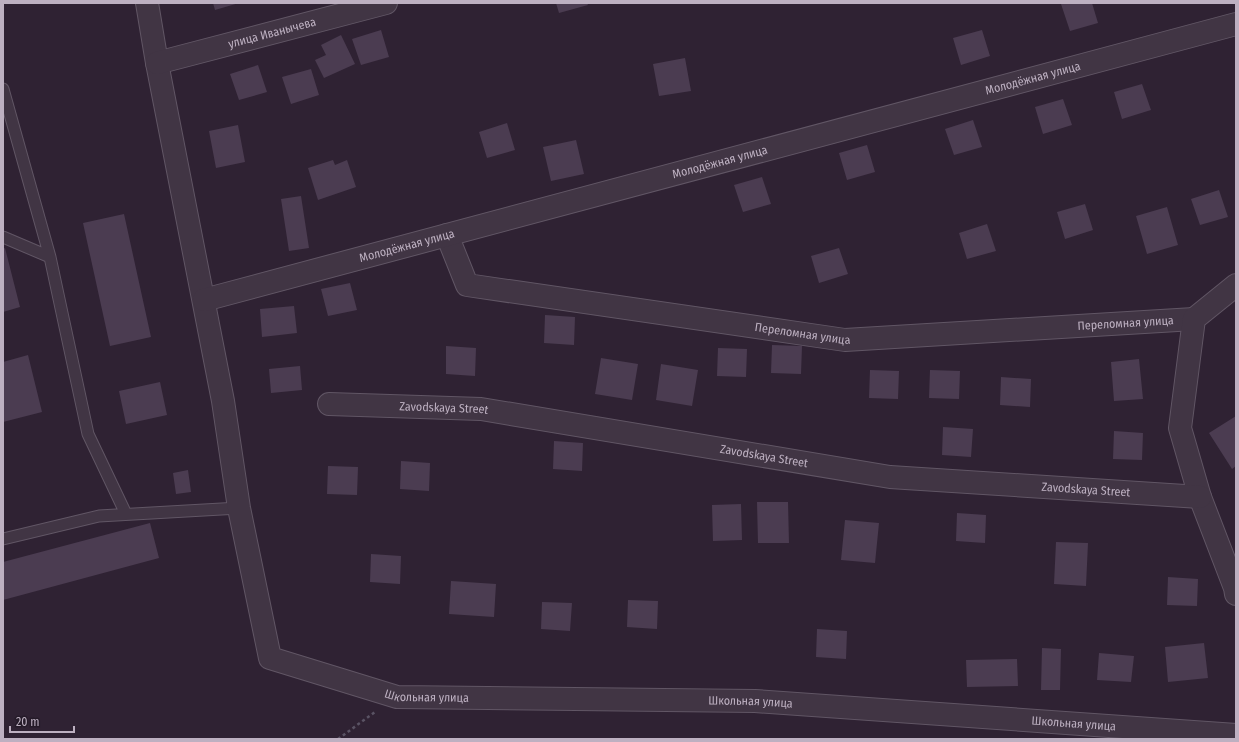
<svg xmlns="http://www.w3.org/2000/svg" width="1239" height="742" font-family="'Fira Sans Condensed',sans-serif">
  <style>
    .building { fill: #4b3c51 }
    .lines { fill: none; stroke-linecap: round; stroke-linejoin: round }
    .lane-casing { stroke: #615665; stroke-width: 13 }
    .street-casing { stroke: #615665; stroke-width: 24 }
    .path { stroke: #5a5364; stroke-width: 2.5; stroke-dasharray: 3 3; stroke-linecap: butt }
    .lane { stroke: #413544; stroke-width: 11 }
    .street { stroke: #413544; stroke-width: 22 }
    .labels { text-anchor: middle; stroke-width: 3; stroke-linejoin: round; paint-order: stroke }
    .street-label { font-size: 12px; fill: #bdb0c1; stroke: #251b29 }
  </style>
  <rect width="100%" height="100%" fill="#2f2233"/>
  <path class="building" d="M213,3H239L215,10Z
    M556,3H587L588,5L559,13Z
    M1066,3H1092L1098,23L1070,31L1061,4Z
    M381,30L389,57L361,65L352,39Z
    M982,30L990,56L961,65L953,38Z
    M341,35L355,64L324,78L315,60L326,55L321,45Z
    M685,58L691,91L659,96L653,64Z
    M258,65L267,92L239,100L230,74Z
    M311,69L319,95L291,104L282,77Z
    M1142,84L1151,110L1122,119L1114,92Z
    M1063,99L1072,125L1043,134L1035,107Z
    M973,120L982,147L954,155L945,129Z
    M507,123L515,150L487,158L479,132Z
    M238,125L245,162L216,168L209,131Z
    M576,140L584,174L551,181L543,147Z
    M867,145L875,172L847,180L839,153Z
    M333,160L335,165L347,160L356,187L318,200L308,168Z
    M762,177L771,204L743,212L734,185Z
    M1219,190L1228,217L1200,225L1191,199Z
    M301,196L309,248L289,251L281,199Z
    M1085,204L1093,230L1065,239L1057,212Z
    M1167,207L1178,245L1147,254L1136,216Z
    M124,214L151,337L110,346L83,223Z
    M987,224L996,251L967,259L959,233Z
    M5,248L20,307L3,312V249Z
    M839,248L848,274L819,283L811,256Z
    M350,283L357,310L328,316L321,289Z
    M294,306L297,333L262,337L260,309Z
    M545,315L575,317L574,345L544,343Z
    M772,345L802,346L801,374L771,373Z
    M446,346L476,348L475,376L446,374Z
    M718,348L747,349L746,377L717,376Z
    M28,355L42,412L3,422V362Z
    M601,358L638,364L632,400L595,394Z
    M1139,359L1143,399L1114,401L1111,362Z
    M661,364L698,370L692,406L656,400Z
    M300,366L302,390L271,393L269,369Z
    M870,370L899,371L898,399L869,398Z
    M930,370L960,371L959,399L929,398Z
    M1001,377L1031,379L1030,407L1000,405Z
    M160,382L167,415L126,424L119,391Z
    M1236,416V466L1232,469L1209,433Z
    M943,427L973,429L971,457L942,455Z
    M1114,431L1143,433L1142,460L1113,459Z
    M554,441L583,443L582,471L553,469Z
    M401,461L430,463L429,491L400,489Z
    M328,466L358,467L357,495L327,494Z
    M188,470L191,492L176,494L173,473Z
    M757,502H788L789,543H758Z
    M741,504L742,540L713,541L712,505Z
    M957,513L986,515L985,543L956,541Z
    M845,520L879,523L875,563L841,560Z
    M150,523L159,558L3,600V562Z
    M1056,542L1088,543L1086,586L1054,584Z
    M371,554L401,556L400,584L370,582Z
    M1168,577L1198,579L1197,606L1167,605Z
    M451,581L496,584L494,617L449,614Z
    M628,600L658,601L657,629L627,627Z
    M542,602L572,603L570,631L541,629Z
    M817,629L847,631L846,659L816,657Z
    M1204,643L1208,678L1168,682L1165,647Z
    M1042,648L1061,649L1060,690H1041Z
    M1099,653L1134,656L1131,682L1097,680Z
    M1017,659L1018,686L967,687L966,660Z"/>
  <g class="lines">
    <g class="lane-casing">
      <path id="lane" d="M3,89L50,257L88,434L126,514
        M3,237L50,257
        M3,539L99,516L239,508"/>
    </g>
    <g class="street-casing">
      <g id="street">
        <path id="s1" d="M147,3L157,63L223,401L239,508L270,658L397,697L755,701L1236,735"/>
        <path id="s2" d="M157,63L386,3"/>
        <path id="s3" d="M447,235L467,285L845,340L1194,319"/>
        <path d="M1236,285L1194,319L1180,428L1200,497L1235,588L1236,594"/>
        <path id="s4" d="M204,300L1236,24"/>
        <path id="s5" d="M329,404L481,409L890,477L1200,497"/>
      </g>
    </g>
    <path class="path" d="M338,739L375,712"/>
    <use href="#lane" class="lane"/>
    <use href="#street" class="street"/>
  </g>
  <g class="labels">
    <g class="street-label">
      <text dy="4" stroke="none"><textPath href="#s2" startOffset="119">улица Иванычева</textPath></text>
      <text dy="4" stroke="none"><textPath href="#s4" startOffset="858">Молодёжная улица</textPath></text>
      <text dy="4" stroke="none"><textPath href="#s4" startOffset="534">Молодёжная улица</textPath></text>
      <text dy="4" stroke="none"><textPath href="#s4" startOffset="210">Молодёжная улица</textPath></text>
      <text dy="4" stroke="none"><textPath href="#s3" startOffset="717">Переломная улица</textPath></text>
      <text dy="4" stroke="none"><textPath href="#s3" startOffset="393">Переломная улица</textPath></text>
      <text dy="4" stroke="none"><textPath href="#s5" startOffset="115">Zavodskaya Street</textPath></text>
      <text dy="4" stroke="none"><textPath href="#s5" startOffset="439">Zavodskaya Street</textPath></text>
      <text dy="4" stroke="none"><textPath href="#s5" startOffset="763">Zavodskaya Street</textPath></text>
      <text dy="4" stroke="none"><textPath href="#s1" startOffset="829">Школьная улица</textPath></text>
      <text dy="4" stroke="none"><textPath href="#s1" startOffset="1153">Школьная улица</textPath></text>
      <text dy="4" stroke="none"><textPath href="#s1" startOffset="1477">Школьная улица</textPath></text>
    </g>
  </g>
  <rect width="1239" height="742" fill="none" stroke="#bdb0c1" stroke-width="8"/>
  <path d="M10 726v6h64v-6" fill="none" stroke="#bdb0c1" stroke-width="2"/>
  <text x="16" y="726" font-size="12" fill="#bdb0c1" stroke="#251b29" stroke-width="3" paint-order="stroke">20 m</text>
</svg>
